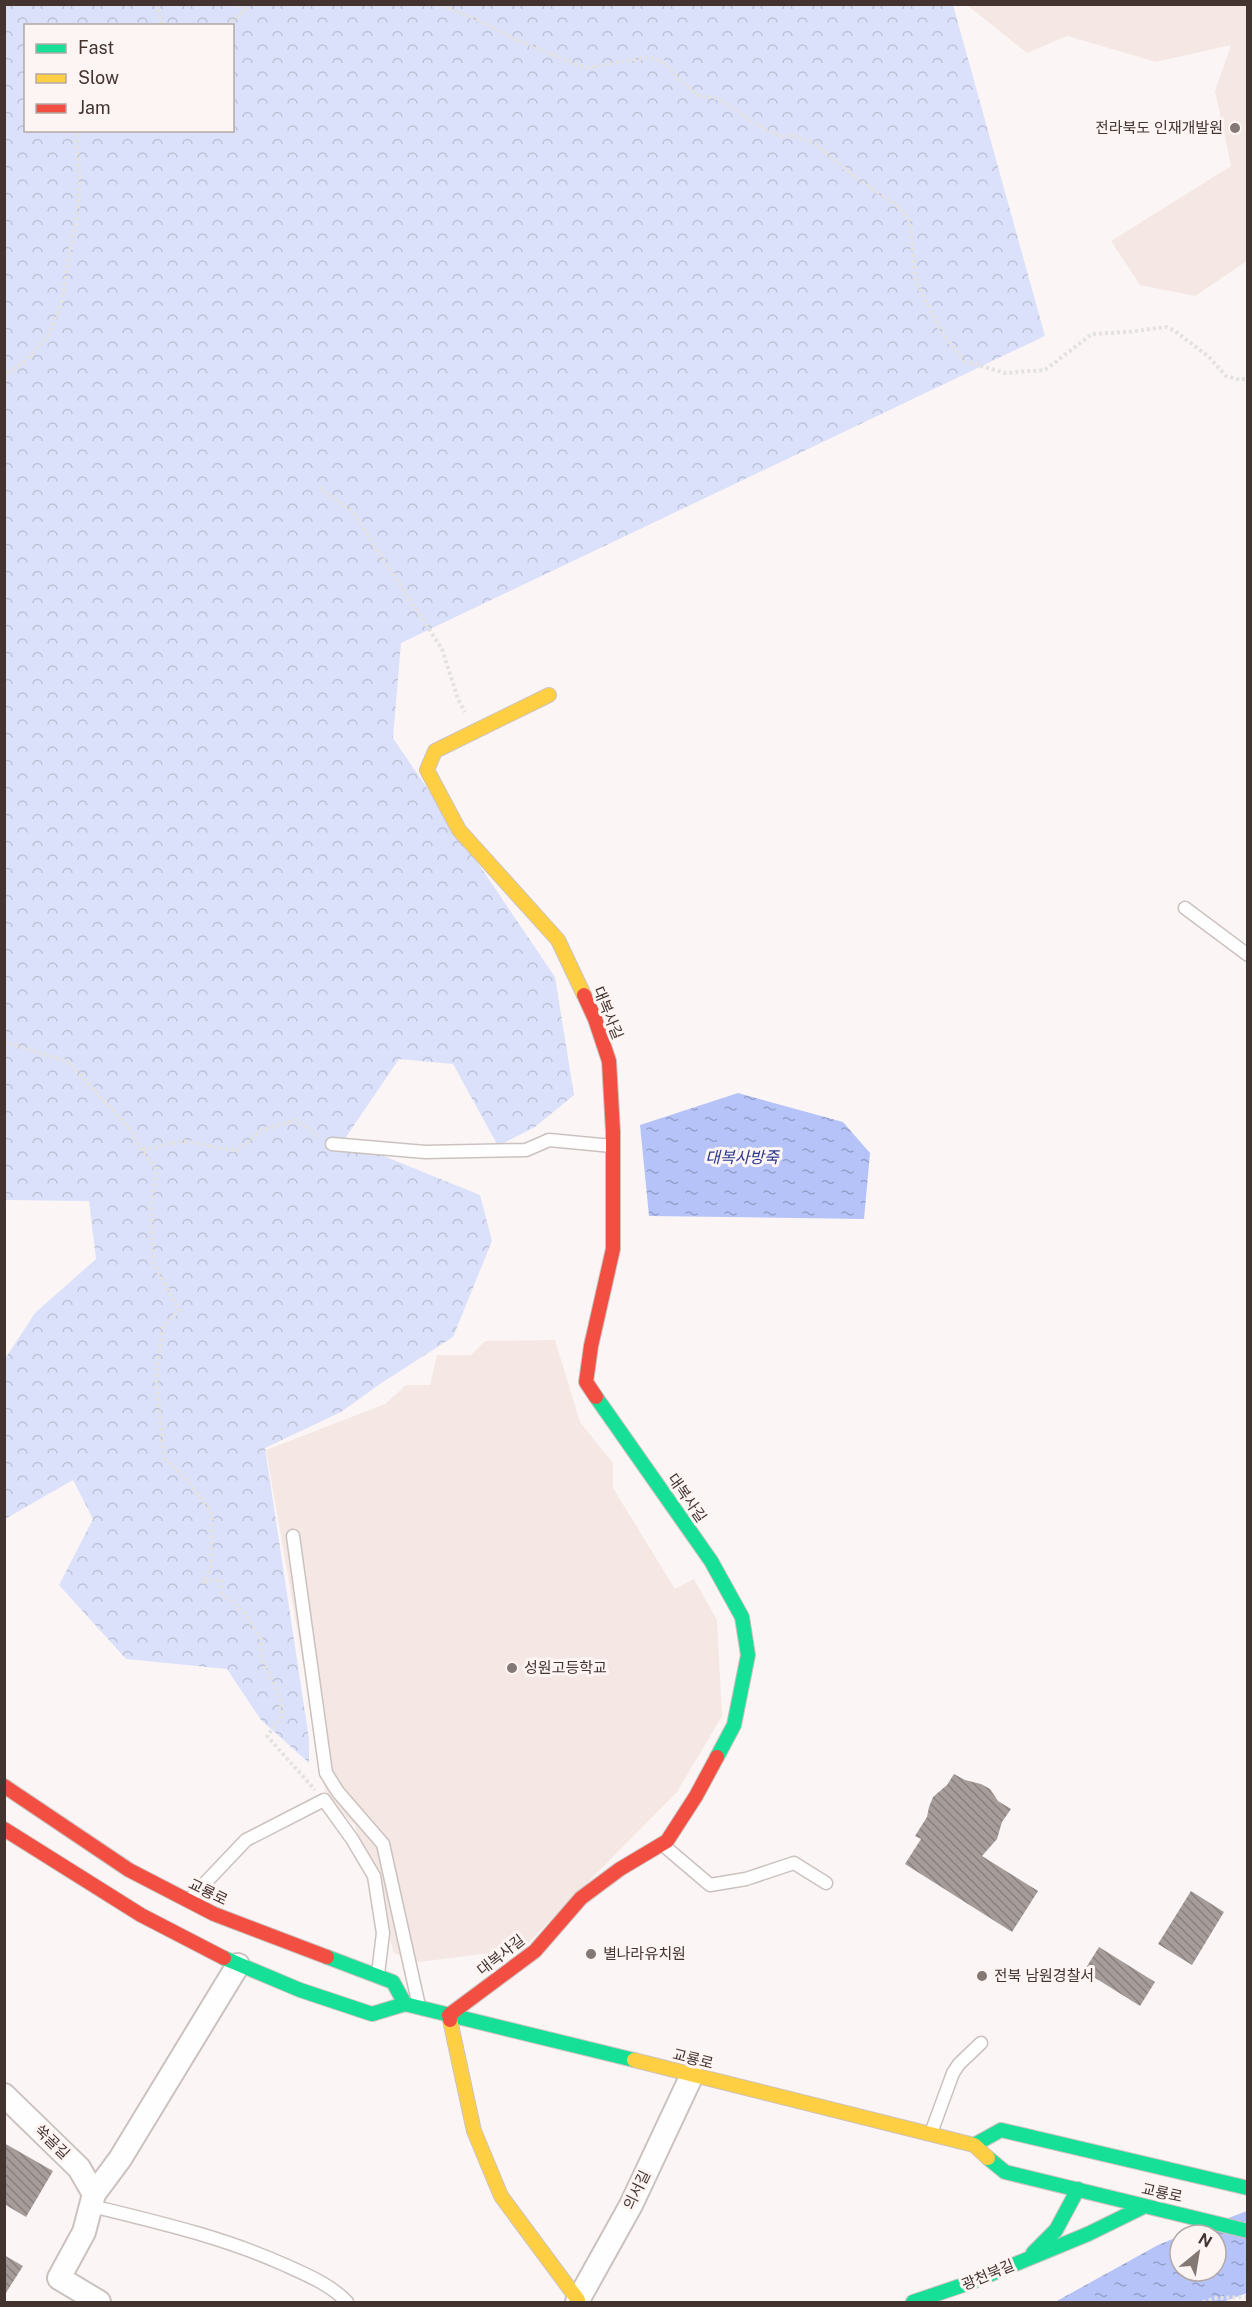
<svg xmlns="http://www.w3.org/2000/svg" width="1252" height="2307" font-family="'Public Sans','Noto Sans KR',sans-serif">
  <style>
    .built { fill: #f5e8e4 }
    .forest { fill: url(#forest-crowns); fill-rule: evenodd }
    .water { fill: url(#water-ripples) }
    .building { fill: url(#building-back-hatch) }
    .lines { fill: none; stroke-linecap: round; stroke-linejoin: round }
    .lane-casing { stroke: #cbc2bf; stroke-width: 15 }
    .street-casing { stroke: #cbc2bf; stroke-width: 26 }
    .fast-casing { stroke: #cbc2bf; stroke-width: 16 }
    .slow-casing { stroke: #cbc2bf; stroke-width: 16 }
    .jam-casing { stroke: #cbc2bf; stroke-width: 16 }
    .path { stroke: #e3e2e1; stroke-width: 4; stroke-dasharray: 3 3; stroke-linecap: butt }
    .lane { stroke: #fefefe; stroke-width: 12 }
    .street { stroke: #fefefe; stroke-width: 22 }
    .fast { stroke: #16e098; stroke-width: 14 }
    .slow { stroke: #ffcf43; stroke-width: 14 }
    .jam { stroke: #f24e42; stroke-width: 14 }
    .poi-dot { fill: #847875; stroke: #fdf5f3; stroke-width: 2 }
    .labels { text-anchor: middle; stroke-width: 6; stroke-linejoin: round; paint-order: stroke }
    .poi-label { font-size: 15px; fill: #443430; stroke: #fdf5f3; text-anchor: start }
    .street-label { font-size: 15px; fill: #443430; stroke: #fdf5f3 }
    .water-label { font-size: 16px; font-style: italic; fill: #2b388f; stroke: #fdf5f3 }
  </style>
  <defs>
    <pattern id="forest-crowns" width="20" height="18" patternUnits="userSpaceOnUse" patternTransform="scale(1.5)"><rect width="20" height="18" fill="#dbe1fa"/><path d="M2 6a3 3 0 1 1 6 0M12 15a3 3 0 1 1 6 0" fill="none" stroke="#bdc2d7"/></pattern>
    <pattern id="water-ripples" width="26" height="14" patternUnits="userSpaceOnUse" patternTransform="scale(1.5)"><rect width="26" height="14" fill="#b5c3f8"/><path d="M2 4q2-2 4 0t4 0M15 11q2-2 4 0t4 0" fill="none" stroke="#959fc9"/></pattern>
    <pattern id="building-back-hatch" width="6" height="6" patternUnits="userSpaceOnUse" patternTransform="scale(1.5)"><rect width="6" height="6" fill="#a69d9b"/><path d="M-1 5l2 2M0 0l6 6M5-1l2 2" fill="none" stroke="#89817f"/></pattern>
  </defs>
  <rect width="100%" height="100%" fill="#fbf6f5"/>
  <path class="built" d="M963,5H1247V261L1195,296L1140,285L1111,241L1231,166L1215,91L1231,45L1156,62L1067,36L1027,53L967,5Z
    M555,1340L580,1422L613,1463V1488L675,1589L694,1579L717,1620L722,1716L677,1792L522,1949L419,1962L394,1953L355,1826L326,1796L266,1450L385,1404L406,1385H430L437,1355H471L485,1341Z"/>
  <path class="forest" d="M5,5H953L1045,336L401,643L393,738L555,977L574,1095L535,1127L498,1146L453,1064L399,1059L344,1140L480,1195L492,1241L453,1337L380,1384L341,1412L265,1448L309,1739V1763L261,1720L227,1669L126,1659L59,1585L93,1519L73,1480L5,1519V1359L35,1313L96,1259L89,1201L5,1200ZM26,26H232V130H26Z"/>
  <path class="water" d="M738,1093L843,1122L870,1153L864,1219L649,1216L640,1125Z
    M1247,2211V2293L1223,2302H1055L1158,2245L1180,2236V2271H1216V2235H1183Z"/>
  <path class="building" d="M954,1774L965,1780L981,1784L990,1789L998,1801L1011,1809L1002,1822L997,1839L982,1856L1038,1891L1012,1932L905,1864L921,1839L915,1836L927,1817L929,1807L933,1797L947,1785Z
    M1191,1891L1224,1912L1192,1965L1158,1944Z
    M1099,1947L1155,1982L1140,2006L1084,1971Z
    M4,2143L53,2171L26,2217L4,2204Z
    M4,2255L23,2266L4,2296Z"/>
  <g class="lines">
    <g class="lane-casing">
      <path id="lane" d="M1185,908L1248,955
        M332,1144L425,1152L526,1150L549,1140L612,1146
        M293,1536L326,1773L338,1792L383,1844L419,2006
        M663,1845L710,1885L746,1879L794,1863L826,1883
        M189,1900L246,1840L324,1800L352,1839L374,1876L383,1933L378,1974
        M931,2133L953,2073L959,2064L981,2043
        M92,2206C157,2222 223,2237 285,2265C307,2275 330,2284 347,2302"/>
    </g>
    <g class="street-casing">
      <path id="street" d="M4,2095L79,2168L94,2194
        M99,2302L59,2278L84,2232L94,2194L120,2159L238,1965
        M577,2302L631,2205L692,2075"/>
    </g>
    <g class="fast-casing">
      <path id="fast" d="M596,1397L711,1561L742,1617L748,1655L734,1725L717,1757
        M327,1957L393,1982L405,2004
        M224,1958L300,1990L372,2014L405,2004L634,2060
        M974,2145L1001,2130L1248,2188
        M988,2158L1005,2172L1248,2231
        M1033,2253L1056,2230L1078,2189
        M913,2302L972,2282L1088,2234L1143,2207"/>
    </g>
    <g class="slow-casing">
      <path id="slow" d="M549,695L435,751L427,770L459,830L558,940L584,995
        M450,2020L474,2131L501,2196L578,2300
        M634,2060L974,2145L988,2158"/>
    </g>
    <g class="jam-casing">
      <path id="jam" d="M584,995L595,1019L609,1061L613,1132V1249L591,1346L586,1382L596,1397
        M4,1786L129,1870L214,1914L327,1957
        M4,1829L141,1915L224,1958
        M450,2020L449,2015L535,1951L581,1898L620,1869L667,1841L696,1796L717,1757"/>
    </g>
    <path class="path" d="M156,4L163,26
      M437,4L474,18L517,40L586,68L649,57L662,61L683,83L699,96L717,98L766,130L784,137L792,135L814,143L855,177L898,206L910,221L916,282L940,329L964,361L1005,373L1045,370L1092,334L1128,332L1166,327L1175,331L1209,357L1226,376L1240,380L1248,378
      M227,26L237,16L248,9L234,4
      M4,377L27,359L48,336L62,301L69,255L77,219L80,179L76,137L79,130
      M320,488L352,511L442,649L458,699L465,712
      M4,1042L67,1061L133,1132L137,1144L157,1170L151,1203L153,1262L179,1310L163,1327L156,1378L164,1458L191,1484L212,1514L211,1567L204,1582L221,1579L222,1593L245,1614L261,1639V1656L281,1700L282,1717L267,1736L315,1790
      M143,1150L183,1141L237,1151L262,1130L296,1120L320,1137
      M1203,2302L1217,2298L1248,2297"/>
    <use href="#lane" class="lane"/>
    <use href="#street" class="street"/>
    <use href="#fast" class="fast"/>
    <use href="#slow" class="slow"/>
    <use href="#jam" class="jam"/>
  </g>
  <g class="poi-dot">
    <circle cx="1235" cy="128" r="6"/>
    <circle cx="512" cy="1668" r="6"/>
    <circle cx="591" cy="1954" r="6"/>
    <circle cx="982" cy="1976" r="6"/>
  </g>
  <g class="labels">
    <g class="poi-label">
      <text x="1223" y="133" text-anchor="end">전라북도 인재개발원</text>
      <text x="524" y="1673">성원고등학교</text>
      <text x="603" y="1959">별나라유치원</text>
      <text x="994" y="1981">전북 남원경찰서</text>
    </g>
    <g class="street-label">
      <text transform="translate(608 1013) rotate(68)" y="5">대복사길</text>
      <text transform="translate(687 1498) rotate(55)" y="5">대복사길</text>
      <text transform="translate(208 1892) rotate(26)" y="5">교룡로</text>
      <text transform="translate(501 1955) rotate(-38)" y="5">대복사길</text>
      <text transform="translate(693 2059) rotate(14)" y="5">교룡로</text>
      <text transform="translate(52 2142) rotate(44)" y="5">쑥골길</text>
      <text transform="translate(637 2190) rotate(-64)" y="5">의서길</text>
      <text transform="translate(1162 2193) rotate(12)" y="5">교룡로</text>
      <text transform="translate(988 2275) rotate(-23)" y="5">광천북길</text>
    </g>
    <g class="water-label">
      <text x="742" y="1163">대복사방죽</text>
    </g>
  </g>
  <rect width="1252" height="2307" fill="none" stroke="#443430" stroke-width="12"/>
  <rect x="24" y="24" width="210" height="108" fill="#fdf5f3" stroke="#b3a8a5" stroke-width="1.5"/>
  <rect x="36" y="44" width="30" height="9" fill="#16e098" stroke="#b3a8a5" stroke-width="1.5"/>
  <text x="78" y="54" font-size="18" fill="#443430">Fast</text>
  <rect x="36" y="74" width="30" height="9" fill="#ffcf43" stroke="#b3a8a5" stroke-width="1.5"/>
  <text x="78" y="84" font-size="18" fill="#443430">Slow</text>
  <rect x="36" y="104" width="30" height="9" fill="#f24e42" stroke="#b3a8a5" stroke-width="1.5"/>
  <text x="78" y="114" font-size="18" fill="#443430">Jam</text>
  <g transform="translate(1198 2253) rotate(30)"><circle r="28" fill="#fdf5f3" stroke="#b3a8a5" stroke-width="1.5"/>
  <path d="M0-4.5L10 22L0 15L-10 22Z" fill="#847875"/>
  <text y="-9" font-size="16" font-weight="bold" text-anchor="middle" fill="#443430">N</text>
  </g>
</svg>
